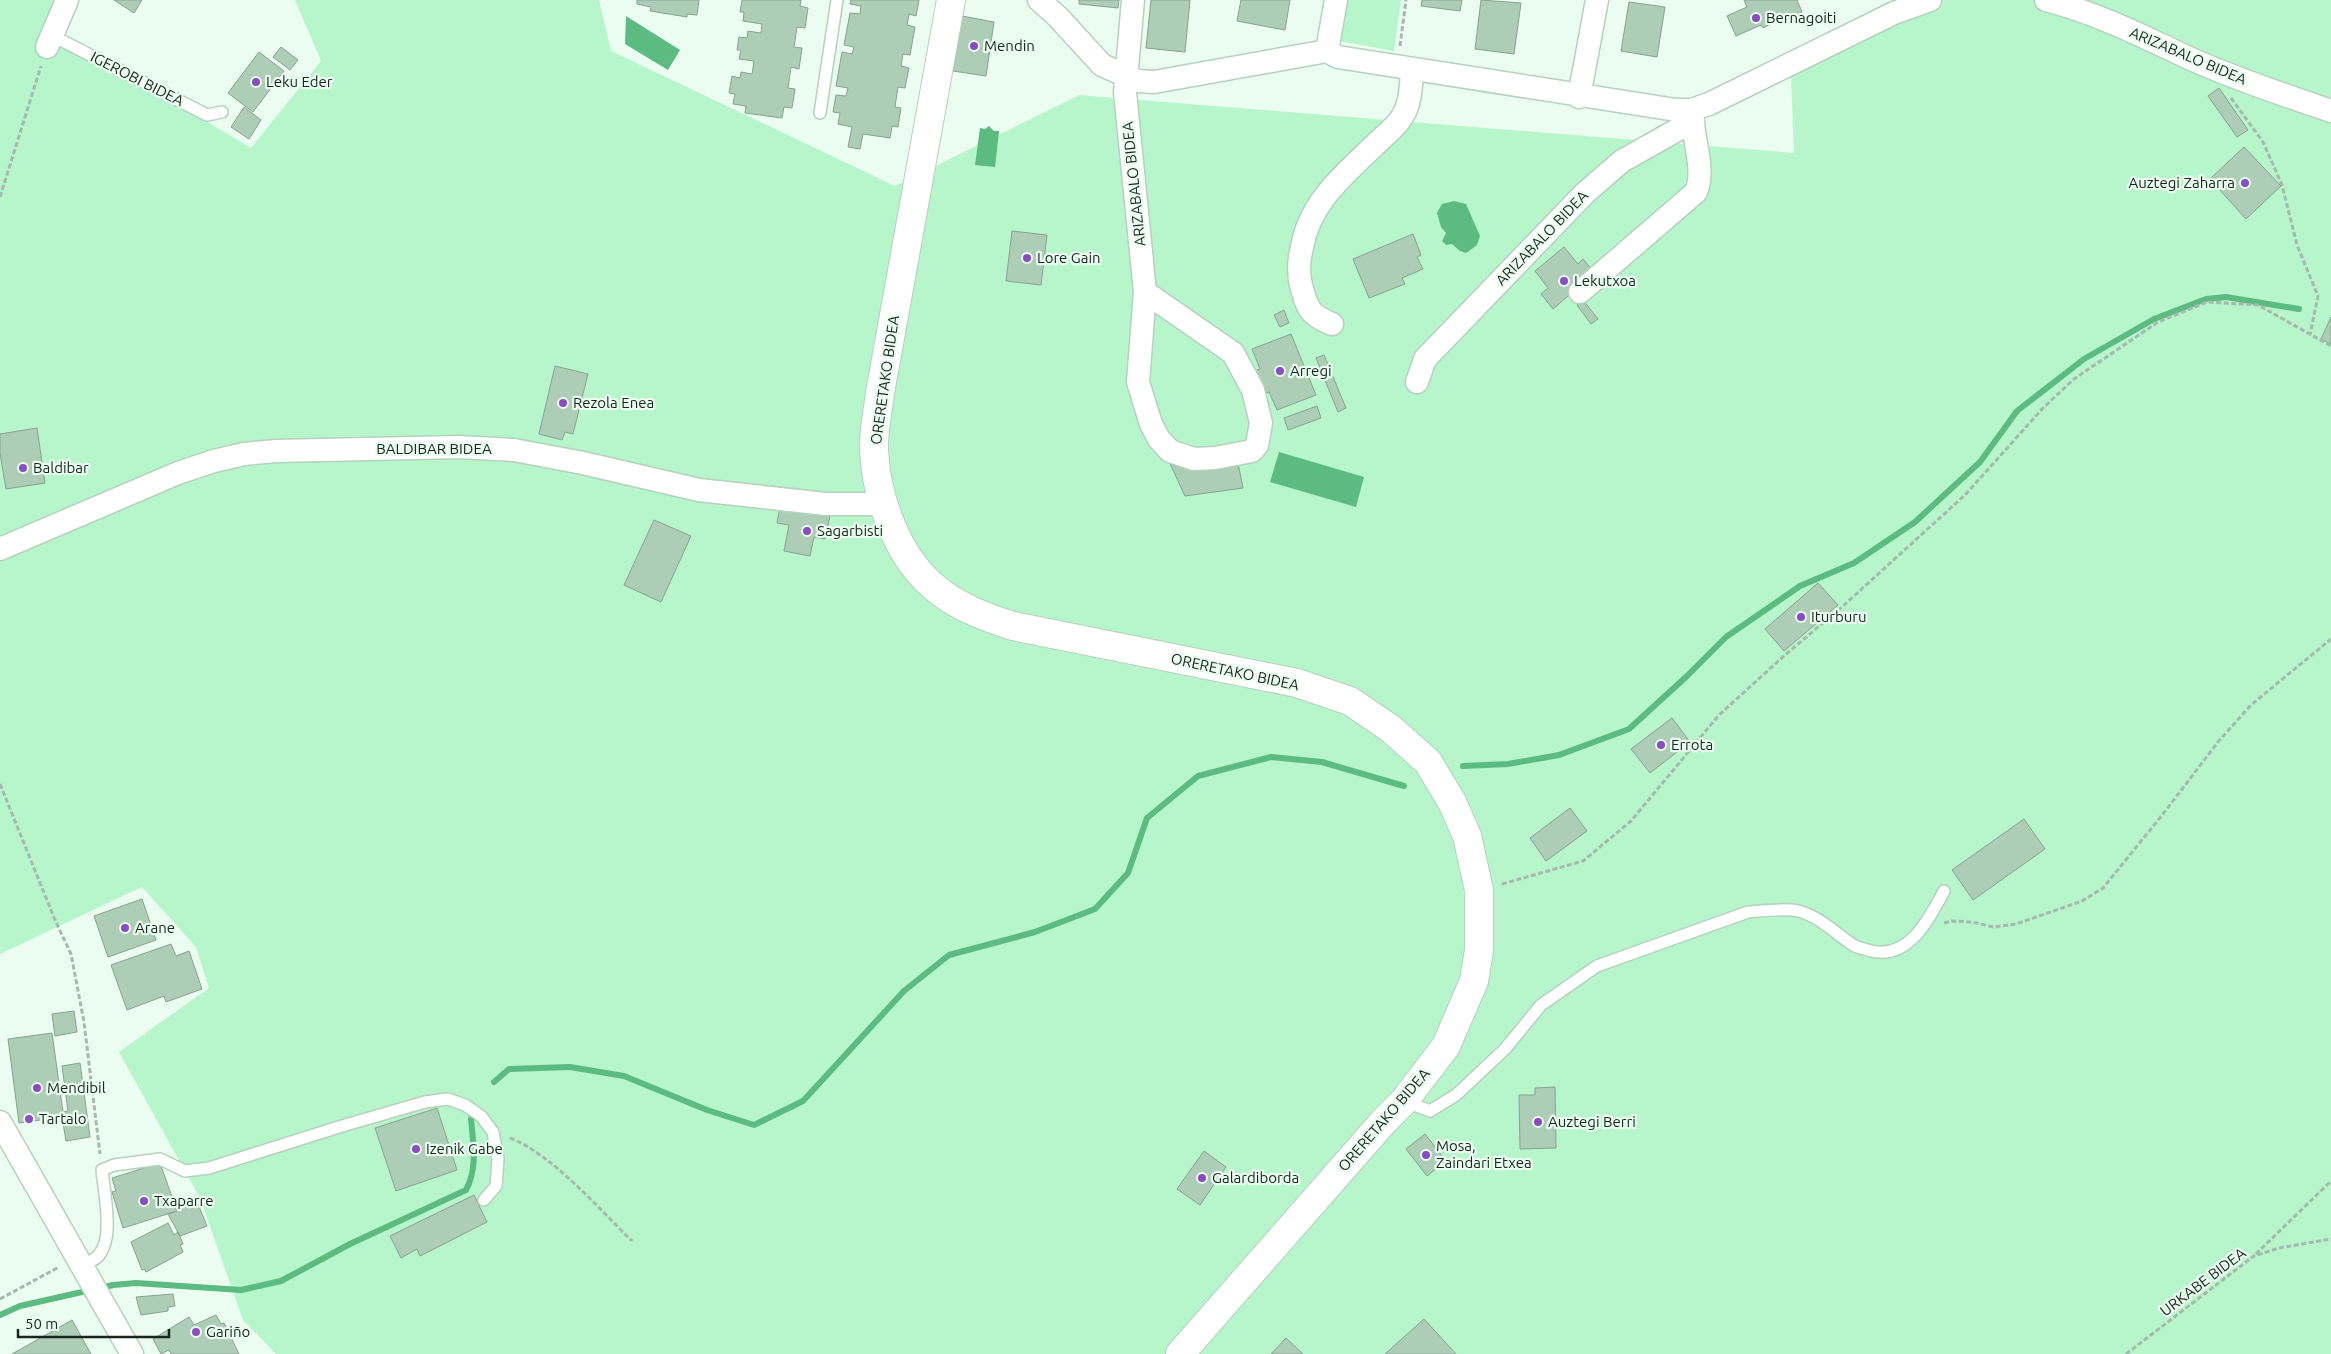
<svg xmlns="http://www.w3.org/2000/svg" width="2331" height="1354" font-family="Ubuntu,sans-serif">
  <style>
    .green { fill: #b7f5cb }
    .water { fill: #5bbb81 }
    .lines { fill: none; stroke-linecap: round; stroke-linejoin: round }
    .stream { stroke: #5bbb81; stroke-width: 6 }
    .building { fill: #aecdb7; stroke: #86a38f }
    .service-casing { stroke: #b4d2bd; stroke-width: 14 }
    .minor-casing { stroke: #b4d2bd; stroke-width: 25 }
    .secondary-casing { stroke: #b4d2bd; stroke-width: 30 }
    .path { stroke: #a7b8ac; stroke-width: 3; stroke-dasharray: 5 2.5; stroke-linecap: butt }
    .service { stroke: #fff; stroke-width: 11 }
    .minor { stroke: #fff; stroke-width: 22 }
    .secondary { stroke: #fff; stroke-width: 28 }
    .poi-dot { fill: #8a4cc2; stroke: #eafdf0; stroke-width: 2 }
    .labels { text-anchor: middle; stroke-width: 4.5; stroke-linejoin: round; paint-order: stroke }
    .poi-label { font-size: 15px; fill: #19251d; stroke: #eafdf0; text-anchor: start }
    .street-label { font-size: 15px; fill: #19251d; stroke: #eafdf0 }
  </style>
  <rect width="100%" height="100%" fill="#eafdf0"/>
  <path class="green" d="M0,0H72L58,33L251,148L321,61L295,0H599L611,51L895,186L1079,95L1794,153L1790,50L1908,0H2331V1354H276L243,1320L200,1198L119,1052L209,988L196,947L142,887L0,954Z
    M1347,0H1401L1394,51L1339,41Z"/>
  <path class="water" d="M626,16L680,50L668,70L625,44Z
    M989,126L994,131H999L995,167L975,165L980,128L985,129Z
    M1454,201L1466,204L1480,236L1477,245L1466,253L1460,251L1452,244L1446,245L1442,241L1446,233L1441,227L1437,213L1442,204Z
    M1279,452L1364,477L1356,507L1270,482Z"/>
  <g class="lines">
    <path class="stream" d="M1463,766L1508,764L1559,755L1629,729L1687,676L1726,637L1800,586L1854,563L1915,522L1980,462L2017,411L2084,359L2154,319L2206,299L2226,297L2299,309
      M494,1082L509,1069L570,1067L624,1076L707,1110L754,1125L803,1101L904,991L949,955L1035,932L1095,909L1128,873L1147,818L1198,776L1271,757L1322,762L1404,786
      M0,1315L20,1306L113,1285L136,1283L241,1290L281,1281L350,1244L466,1190C478,1168 473,1143 471,1119"/>
  </g>
  <path class="building" d="M114,0H142L134,13Z
    M637,0H699L697,15L687,14V17L650,11L651,7L637,4Z
    M742,0H801L800,6L808,8L805,28L797,27L794,47L802,48L799,69L791,67L788,88L795,89L792,108L784,107L782,118L745,113L746,106L733,104L735,94L729,93L732,76L740,78L741,72L752,74L754,61L739,59L741,50H737L739,37L747,38L748,31L761,33L762,24L743,21L744,12H740Z
    M851,0H919L916,16L909,14L907,25L915,27L910,55L903,54L901,66L909,68L905,88L898,87L895,107L901,108L898,127L892,126L890,138L863,134L860,149L848,147L852,127L838,124L840,113L833,112L836,95L846,96L848,88L836,86L842,52L852,54L854,47L844,45L850,13L860,14L861,6L850,4Z
    M1079,0H1119L1118,8L1079,4Z
    M1151,0H1190L1185,52L1146,48Z
    M1241,0H1290L1285,30L1237,21Z
    M1422,0H1462L1460,11L1421,6Z
    M1481,0L1521,3L1514,54L1475,49Z
    M1744,0H1797L1802,12L1788,19L1787,16L1763,28L1761,25L1736,36L1727,16L1747,7Z
    M1629,2L1665,7L1657,57L1621,51Z
    M962,16L994,22L986,76L953,71Z
    M281,47L298,60L290,70L273,57Z
    M259,52L284,71L253,112L228,93Z
    M2219,88L2248,130L2237,137L2208,96Z
    M244,107L261,120L249,139L231,127Z
    M2244,147L2281,186L2246,219L2210,179Z
    M1012,231L1047,235L1041,285L1006,281Z
    M1413,234L1421,255L1417,257L1423,269L1402,278L1405,284L1369,298L1353,259Z
    M1564,247L1578,264L1583,259L1595,273L1553,309L1541,294L1548,288L1535,271Z
    M1583,300L1598,319L1591,324L1577,305Z
    M1284,310L1289,323L1280,327L1274,315Z
    M2331,317V344L2321,339Z
    M1291,334L1316,395L1277,410L1269,392L1259,395L1250,372L1260,369L1252,349Z
    M1324,355L1346,408L1338,412L1316,358Z
    M555,366L588,374L573,434L565,432L562,440L539,434Z
    M1317,406L1321,418L1288,430L1284,418Z
    M37,428L45,483L6,489L0,453V434Z
    M1167,457L1238,463L1243,488L1185,496Z
    M780,507L830,515L825,539L814,537L810,556L784,551L789,525L777,523Z
    M654,520L691,536L661,602L624,585Z
    M1818,583L1838,605L1784,651L1765,629Z
    M1672,718L1690,742L1650,773L1631,749Z
    M1570,808L1587,831L1546,861L1530,838Z
    M2024,819L2045,849L1973,900L1952,870Z
    M142,899L156,940L108,957L94,916Z
    M171,944L176,956L189,951L202,989L166,1002L164,996L127,1010L111,965Z
    M74,1011L77,1032L55,1036L52,1014Z
    M52,1033L63,1112L68,1111L62,1066L80,1063L90,1137L66,1141L62,1117L19,1123L8,1039Z
    M1555,1087L1556,1148L1520,1149L1519,1095H1535V1088Z
    M437,1108L457,1170L396,1191L375,1128Z
    M1425,1134L1446,1161L1427,1176L1406,1149Z
    M1204,1151L1226,1167L1200,1205L1177,1189Z
    M160,1163L177,1211L123,1228L112,1192L116,1191L112,1178Z
    M474,1195L487,1222L420,1256L417,1249L401,1258L390,1236Z
    M196,1199L207,1226L180,1236L168,1214L177,1211L176,1209L181,1207L180,1205Z
    M168,1223L174,1235L178,1232L183,1244L180,1245L183,1252L146,1272L145,1269L142,1270L131,1242Z
    M173,1294L175,1306L168,1307V1311L141,1315L136,1297Z
    M216,1315L221,1324L224,1323L239,1354H171L169,1350L161,1354L153,1339L189,1317L194,1325Z
    M1424,1319L1456,1354H1385Z
    M72,1320L91,1354H12Z
    M1286,1338L1303,1354H1271Z"/>
  <g class="lines">
    <g class="service-casing">
      <path id="service" d="M53,36L207,115L222,112
        M820,113L837,0
        M1404,1101L1430,1111L1456,1095L1505,1049L1541,1005L1597,966L1748,912C1763,911 1782,908 1798,911C1819,916 1835,933 1853,945C1858,948 1865,949 1871,951C1909,960 1929,919 1944,891
        M81,1263C121,1262 104,1195 102,1170L114,1165L160,1159L185,1171L209,1168L342,1126L425,1102L448,1099L465,1105L481,1116L493,1132L498,1159L496,1186L484,1200"/>
    </g>
    <g class="minor-casing">
      <path id="minor" d="M1039,0L1058,17L1102,65L1138,81L1154,82L1327,51L1338,57L1676,110H1691L1709,104L1894,13L1930,0
        M1133,0L1125,92L1145,292L1233,353L1253,390L1261,423L1257,445L1252,451L1215,458L1194,459L1170,451L1159,439L1151,424L1138,382L1145,292
        M2046,0C2097,13 2144,37 2191,59C2236,79 2284,95 2331,111
        M47,47L67,0
        M1327,51L1336,0
        M1579,97L1597,0
        M1580,292L1696,192C1705,171 1694,143 1693,121
        M1332,324C1309,315 1307,308 1301,285C1298,273 1299,259 1302,247C1310,201 1346,173 1378,142C1386,134 1397,126 1402,117C1411,103 1411,86 1412,70
        M1417,382L1425,359L1585,193L1622,161L1693,121L1691,110
        M0,549L178,473L214,461L244,454L276,451L459,447L514,450L583,463L699,490L826,504H883
        M0,1122L132,1354"/>
    </g>
    <g class="secondary-casing">
      <path id="secondary" d="M951,0L880,393C878,412 873,432 874,450C876,497 897,556 934,587C957,607 985,617 1013,626L1297,683L1350,701L1391,729L1428,762L1452,802L1467,836L1479,890V950L1474,981L1446,1046L1404,1101L1384,1121L1180,1354"/>
    </g>
    <path class="path" d="M1400,46L1406,0
      M2231,98L2263,142L2282,185L2297,245L2318,296L2310,335
      M0,197L41,66
      M0,784L55,920L71,954L84,1022L100,1154
      M1502,884L1583,861L1631,821L1719,715L1785,655L1843,606L1965,495L2043,408L2074,379L2158,322L2207,302L2258,305L2331,346
      M1944,923L1952,921L1972,922L1993,927L2016,924L2082,901L2103,888L2163,814L2218,742L2251,705L2331,639
      M510,1138C553,1155 598,1208 632,1241
      M2256,1254L2331,1181
      M0,1299L59,1267
      M2126,1354L2254,1256L2279,1248L2331,1239"/>
    <use href="#service" class="service"/>
    <use href="#minor" class="minor"/>
    <use href="#secondary" class="secondary"/>
  </g>
  <g class="poi-dot">
    <circle cx="1756" cy="18" r="5"/>
    <circle cx="974" cy="46" r="5"/>
    <circle cx="256" cy="82" r="5"/>
    <circle cx="2245" cy="183" r="5"/>
    <circle cx="1027" cy="258" r="5"/>
    <circle cx="1564" cy="281" r="5"/>
    <circle cx="1280" cy="371" r="5"/>
    <circle cx="563" cy="403" r="5"/>
    <circle cx="23" cy="468" r="5"/>
    <circle cx="807" cy="531" r="5"/>
    <circle cx="1801" cy="617" r="5"/>
    <circle cx="1661" cy="745" r="5"/>
    <circle cx="125" cy="928" r="5"/>
    <circle cx="37" cy="1088" r="5"/>
    <circle cx="29" cy="1119" r="5"/>
    <circle cx="1538" cy="1122" r="5"/>
    <circle cx="416" cy="1149" r="5"/>
    <circle cx="1426" cy="1155" r="5"/>
    <circle cx="1202" cy="1178" r="5"/>
    <circle cx="144" cy="1201" r="5"/>
    <circle cx="196" cy="1332" r="5"/>
  </g>
  <g class="labels">
    <g class="poi-label">
      <text x="1766" y="23">Bernagoiti</text>
      <text x="984" y="51">Mendin</text>
      <text x="266" y="87">Leku Eder</text>
      <text x="2235" y="188" text-anchor="end">Auztegi Zaharra</text>
      <text x="1037" y="263">Lore Gain</text>
      <text x="1574" y="286">Lekutxoa</text>
      <text x="1290" y="376">Arregi</text>
      <text x="573" y="408">Rezola Enea</text>
      <text x="33" y="473">Baldibar</text>
      <text x="817" y="536">Sagarbisti</text>
      <text x="1811" y="622">Iturburu</text>
      <text x="1671" y="750">Errota</text>
      <text x="135" y="933">Arane</text>
      <text x="47" y="1093">Mendibil</text>
      <text x="39" y="1124">Tartalo</text>
      <text x="1548" y="1127">Auztegi Berri</text>
      <text x="1436" y="1151">Mosa,<tspan x="1436" dy="17">Zaindari Etxea</tspan></text>
      <text x="426" y="1154">Izenik Gabe</text>
      <text x="1212" y="1183">Galardiborda</text>
      <text x="154" y="1206">Txaparre</text>
      <text x="206" y="1337">Gariño</text>
    </g>
    <g class="street-label">
      <text transform="translate(2188 56) rotate(23)" y="5">ARIZABALO BIDEA</text>
      <text transform="translate(137 79) rotate(27)" y="5">IGEROBI BIDEA</text>
      <text transform="translate(1134 184) rotate(-96)" y="5">ARIZABALO BIDEA</text>
      <text transform="translate(1542 238) rotate(-46)" y="5">ARIZABALO BIDEA</text>
      <text transform="translate(885 380) rotate(-82)" y="5">ORERETAKO BIDEA</text>
      <text x="434" y="454">BALDIBAR BIDEA</text>
      <text transform="translate(1235 672) rotate(12)" y="5">ORERETAKO BIDEA</text>
      <text transform="translate(1384 1120) rotate(-49)" y="5">ORERETAKO BIDEA</text>
      <text transform="translate(2203 1282) rotate(-37)" y="5">URKABE BIDEA</text>
    </g>
  </g>
  <path d="M18 1329v8h151v-8" fill="none" stroke="#19251d" stroke-width="2.5"/>
  <text x="25" y="1329" font-size="15" fill="#19251d" stroke="#eafdf0" stroke-width="4" paint-order="stroke">50 m</text>
</svg>
